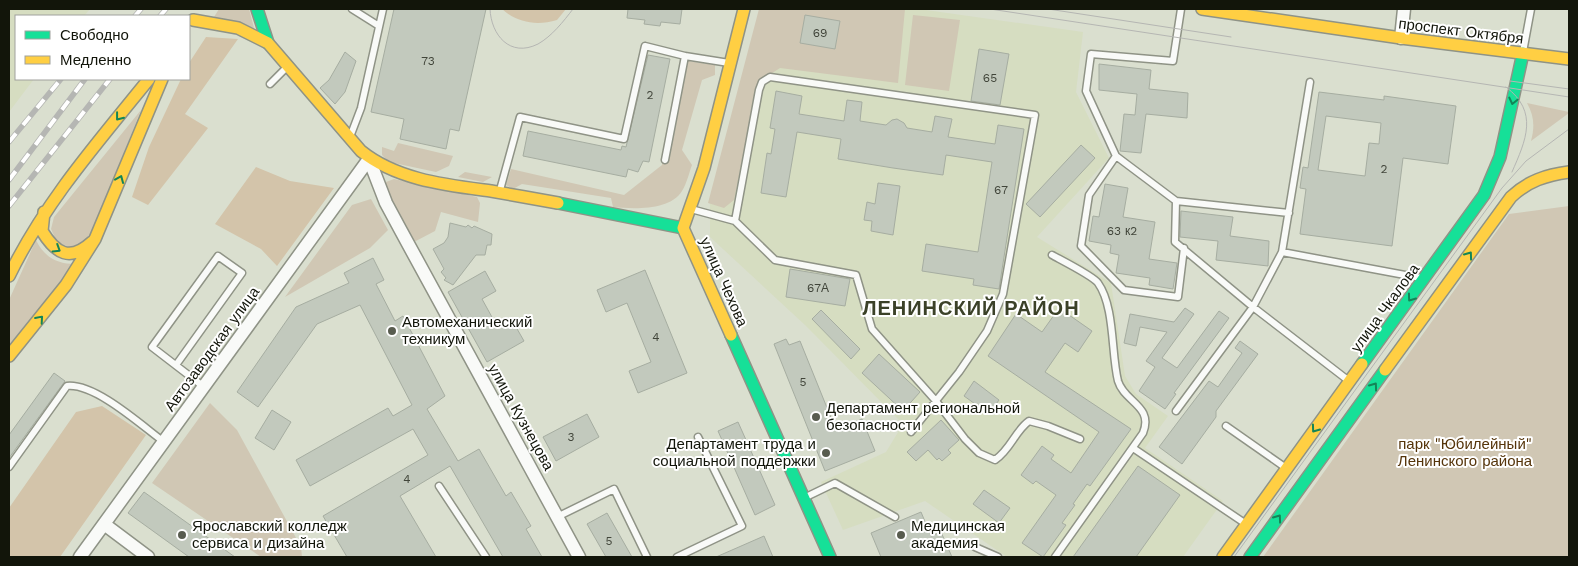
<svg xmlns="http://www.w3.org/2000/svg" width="1578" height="566" font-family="'Work Sans',sans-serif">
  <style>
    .built { fill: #d6ddc1 }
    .green { fill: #d0c7b4 }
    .forest { fill: #d3c4aa }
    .building { fill: #c2c9bd; stroke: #a6ada1; fill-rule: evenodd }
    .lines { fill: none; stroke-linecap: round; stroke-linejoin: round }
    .lane-casing { stroke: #8f9386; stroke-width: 9 }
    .street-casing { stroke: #8f9386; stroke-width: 15 }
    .fast-casing { stroke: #8f9386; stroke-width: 14 }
    .slow-casing { stroke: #8f9386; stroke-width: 14 }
    .lane { stroke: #f9faf8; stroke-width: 6 }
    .street { stroke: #f9faf8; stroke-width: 12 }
    .fast { stroke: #16e098; stroke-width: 11 }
    .slow { stroke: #ffcf43; stroke-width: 11 }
    .tram { stroke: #b5b6b3; stroke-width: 1 }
    .rail-casing { stroke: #b5b6b3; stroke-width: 5.5 }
    .rail { stroke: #fff; stroke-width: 4; stroke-dasharray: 11; stroke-linecap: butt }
    .oneway { stroke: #148558 }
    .poi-dot { fill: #585c4f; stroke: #fff; stroke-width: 2 }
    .labels { text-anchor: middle; stroke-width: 4; stroke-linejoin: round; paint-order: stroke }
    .number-label { font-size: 12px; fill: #41453a }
    .street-label { font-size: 15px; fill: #12150a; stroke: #fff }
    .poi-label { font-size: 15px; fill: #12150a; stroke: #fff; text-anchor: start }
    .park-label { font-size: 15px; fill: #55340a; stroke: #fff }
    .district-label { font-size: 20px; font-weight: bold; letter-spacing: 1px; fill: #3b4128; stroke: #fff }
  </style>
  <rect width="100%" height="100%" fill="#dadfcf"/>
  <path class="built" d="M9,9H90L84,16H16V79H34L9,112Z
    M760,9H919L1083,32L1076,92L1109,158L1037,237L1111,283L1125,376L1136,394L1168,416L1145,448L1223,501L1183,557H1007L925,501L843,530L821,482L886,452L903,424L805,325L710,237V203Z"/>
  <path class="green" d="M219,9H249L254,28L214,17Z
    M759,9H905L898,83L780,68L758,82L734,200L724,208L708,203Z
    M913,15L960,20L949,91L905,85Z
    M681,60L715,65V75L702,80L682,150L692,165C689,173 687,183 682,191C670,211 633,209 613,207L611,198L522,184L513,189L506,185L511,169L624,195L662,165Z
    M1527,103L1569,112V113L1531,141C1535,126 1534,116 1527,103Z
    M141,110L89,240L71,248L57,242L51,229L54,217Z
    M398,143L453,156L449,166L436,172L389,162L382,155V147L394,151Z
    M465,172L492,177L483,182L458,177Z
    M394,179L477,197L480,203L478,222L441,212L435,231L414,242L385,187L386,182Z
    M371,199L388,230L370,248L285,297L352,205Z
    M1569,206V557H1263L1509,214Z
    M36,240C44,257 57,264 75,264L9,345V300Z
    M210,403L237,430L301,547L302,557H261L152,483Z"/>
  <path class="forest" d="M502,9H566L557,20C537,26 517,23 502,9Z
    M206,37L238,39L185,114L208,128L148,205L132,197L149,147L181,79H189V63Z
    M256,167L290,181L334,188L277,266L261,249L215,224Z
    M102,406L146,435L60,557H9V508L76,412Z"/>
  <path class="building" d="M394,9H486L459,131L450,129L446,149L400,139L404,119L371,112Z
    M628,9H682L680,24L661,22L660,26L644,24L645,20L627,18Z
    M805,15L840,21L835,49L800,43Z
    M979,49L1009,54L1000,105L971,101Z
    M345,52L356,61L345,92L335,104L320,88L329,80Z
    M648,55L670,59L649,162L643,161L638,172L628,169L626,177L523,156L528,131L621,150L622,146L626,147Z
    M1099,64L1151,70L1149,89L1188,93L1187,118L1146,114L1141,153L1120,151L1124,114L1135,115L1137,94L1099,90Z
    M776,91L802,96L799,114L844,121L847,100L862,102L860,121L886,125L892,120L897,119L904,123L907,128L932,132L935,116L952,119L948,137L995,144L998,125L1024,129L999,289L973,285L974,279L922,271L926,244L978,252L992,162L946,155L943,175L893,168L838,159L841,139L797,132L786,197L761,193L767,153L771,154L775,129L770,128Z
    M1319,92L1384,100V96L1456,106L1448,164L1403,158L1392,246L1300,234L1306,189L1300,188L1303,167L1308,168ZM1326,116L1381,123L1379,144L1369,143L1365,176L1318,170Z
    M1081,145L1095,158L1040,217L1026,204Z
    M878,183L900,186L893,235L871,231L872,221L864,220L867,202L875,204Z
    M1105,184L1128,188L1123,217L1155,222L1149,259L1177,263L1173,289L1149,285L1150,278L1116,273L1119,255L1110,253L1111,245L1089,241L1093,216L1099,217Z
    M1181,211L1233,217L1230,236L1269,241L1268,266L1216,260L1218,241L1180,237Z
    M450,223L466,227L468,225L472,228L474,226L492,234L491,245H487L485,255H476L453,285L444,280L446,278L441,272L444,269L433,249L444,243L448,237Z
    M373,258L384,280L376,284L395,321L403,316L445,396L427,409L458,461L479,449L506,496L511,492L531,526L526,529L542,557H503L450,466L400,496L436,557H347L323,516L428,455L413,429L310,486L296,460L388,408L393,416L412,405L360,305L317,324L258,407L237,392L296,307L349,283L344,273Z
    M790,269L850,279L845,306L786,297Z
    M645,270L687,373L638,393L629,371L651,362L627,303L606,312L597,290Z
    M485,271L496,291L482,299L498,328L512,320L524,341L487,362L448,292Z
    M1059,308L1092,331L1078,352L1065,343L1045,372L1131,429L1090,486L1087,484L1073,504L1075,505L1062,523L1066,525L1043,557L1022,543L1056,495L1036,481L1033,484L1021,475L1042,446L1054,455L1051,459L1071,473L1099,432L988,356L1016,314L1042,332Z
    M1185,308L1194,314L1162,358L1177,368L1219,311L1229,318L1174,393L1176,394L1165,409L1139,391L1155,367L1146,361L1167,332L1140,327L1136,346L1124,343L1130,314L1174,322Z
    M821,310L860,349L851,359L812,319Z
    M786,339L789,345L800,341L836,430L862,419L875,451L825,471L774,344Z
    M1240,341L1258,354L1216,411V417L1182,464L1159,447L1209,381L1218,387L1242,353L1235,348Z
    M879,354L920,392L903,411L862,373Z
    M54,373L65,381L9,458V435Z
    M974,381L999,400L989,414L964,396Z
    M272,410L291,422L274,450L255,438Z
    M587,414L599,437L556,461L543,437Z
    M941,420L959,440L948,450L951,453L942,461L939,458L937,460L928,450L916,461L907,452Z
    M738,422L775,505L755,515L718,431Z
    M1138,466L1180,495L1136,557H1073Z
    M984,490L1010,508L999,523L973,504Z
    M144,492L235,557H189L128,513Z
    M921,512L931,536L941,532L952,557H881L871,533Z
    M607,513L632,557H606L587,524Z
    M764,536L773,557H716Z"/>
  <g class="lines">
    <g class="lane-casing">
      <path id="lane" d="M352,9L379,26
        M1523,52L1531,9
        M270,84L287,67
        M350,137L361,108L383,9
        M1116,156L1089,195L1081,246L1124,290L1178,297L1184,248
        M665,160L685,56L729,63
        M500,190L520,117L624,139L645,46L685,56
        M1176,201L1116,156L1086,91L1091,54L1173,61L1181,9
        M691,209L735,221L759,90L762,82L770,77L1035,115L1003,294L987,331L959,372L911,432
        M1289,213L1176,201L1175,242L1253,307L1349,381
        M735,221L775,260L856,275L872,329L936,401L965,439L979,453L995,460C1011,449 1015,431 1029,421L1048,426L1080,439
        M1282,252L1421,278
        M1052,255C1061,260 1093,276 1098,283C1115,307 1111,353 1118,381C1124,402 1154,406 1143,433L1055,557
        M176,365L242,273L218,256L152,347L204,387
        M1176,411L1253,307L1282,252L1310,82
        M1226,426L1286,468
        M1133,448L1246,524
        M9,467L67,386C95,383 141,425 164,442
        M439,486L486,557
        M806,497L835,483L895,517
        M557,517L614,489L647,557
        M975,547L998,557
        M677,557L742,526L698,437"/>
    </g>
    <g class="street-casing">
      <path id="street" d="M1401,38L1404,9
        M369,159L386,203L400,229L579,557
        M104,524L148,557
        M80,557L369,159"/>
    </g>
    <g class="fast-casing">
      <path id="fast" d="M257,9L268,43
        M558,203L683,228
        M731,335L830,557
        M1362,364L1484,195L1500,157L1523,53
        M1250,557L1385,370"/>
    </g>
    <g class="slow-casing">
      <path id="slow" d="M1202,9L1401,38L1569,59
        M193,20L238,28L268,43L361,151C397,180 446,185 491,191C513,195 536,199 558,203
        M44,212L42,231C56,254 70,262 92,242
        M9,276C45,202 98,142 149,79
        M731,335L683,228L704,168L744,9
        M9,356L66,285L95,239L162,79
        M1385,370L1511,197C1528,181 1546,175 1569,172
        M1223,557L1362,364"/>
    </g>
    <use href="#lane" class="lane"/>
    <use href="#street" class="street"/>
    <use href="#fast" class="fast"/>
    <use href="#slow" class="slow"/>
    <path class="tram" d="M490,9C491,35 510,58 538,44C552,36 563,22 573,9
      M990,9L1569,97
      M1048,9L1231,37
      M1510,81L1569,89
      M1506,87C1539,112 1526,140 1512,172
      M1234,557L1502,188L1526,161L1569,129"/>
    <g class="rail-casing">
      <path id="rail" d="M135,16L141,9
        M160,16L166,9
        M9,142L61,79
        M9,180L85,79
        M9,206L110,79"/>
    </g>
    <use href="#rail" class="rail"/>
  </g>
  <defs><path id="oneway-chevron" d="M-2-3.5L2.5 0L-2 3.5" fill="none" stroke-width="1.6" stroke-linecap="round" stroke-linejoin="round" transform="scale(1.25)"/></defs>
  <g class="oneway">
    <use href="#oneway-chevron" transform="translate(1513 101) rotate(103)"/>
    <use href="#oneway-chevron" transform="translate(119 117) rotate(128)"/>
    <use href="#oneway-chevron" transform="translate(120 179) rotate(-67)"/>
    <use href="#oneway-chevron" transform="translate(57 249) rotate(32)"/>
    <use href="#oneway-chevron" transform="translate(1469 255) rotate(-54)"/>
    <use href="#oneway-chevron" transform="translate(1411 298) rotate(126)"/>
    <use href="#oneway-chevron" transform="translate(40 319) rotate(-49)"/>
    <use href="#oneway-chevron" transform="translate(1374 386) rotate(-54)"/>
    <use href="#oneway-chevron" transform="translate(1315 429) rotate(126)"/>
    <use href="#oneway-chevron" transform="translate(1278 518) rotate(-54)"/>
  </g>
  <g class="poi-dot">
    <circle cx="392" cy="331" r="5"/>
    <circle cx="816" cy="417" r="5"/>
    <circle cx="826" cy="453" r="5"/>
    <circle cx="182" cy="535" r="5"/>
    <circle cx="901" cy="535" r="5"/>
  </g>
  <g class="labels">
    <g class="number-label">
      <text x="820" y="37">69</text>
      <text x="428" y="65">73</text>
      <text x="990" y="82">65</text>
      <text x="650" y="99">2</text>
      <text x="1384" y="173">2</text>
      <text x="1001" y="194">67</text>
      <text x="1122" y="235">63 к2</text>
      <text x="818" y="292">67А</text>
      <text x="656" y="341">4</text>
      <text x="803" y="386">5</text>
      <text x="571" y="441">3</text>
      <text x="407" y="483">4</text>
      <text x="609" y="545">5</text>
    </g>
    <g class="street-label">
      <text transform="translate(1461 31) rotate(7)" y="5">проспект Октября</text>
      <text transform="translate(724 282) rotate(66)" y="5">улица Чехова</text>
      <text transform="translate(1385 308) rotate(-54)" y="5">улица Чкалова</text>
      <text transform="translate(212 349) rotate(-54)" y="5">Автозаводская улица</text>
      <text transform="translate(521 417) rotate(61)" y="5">улица Кузнецова</text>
    </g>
    <g class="poi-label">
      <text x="402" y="327">Автомеханический<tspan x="402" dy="17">техникум</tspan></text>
      <text x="826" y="413">Департамент региональной<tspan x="826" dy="17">безопасности</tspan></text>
      <text x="816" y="449" text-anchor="end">Департамент труда и<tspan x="816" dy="17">социальной поддержки</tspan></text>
      <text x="192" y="531">Ярославский колледж<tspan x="192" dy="17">сервиса и дизайна</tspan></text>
      <text x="911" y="531">Медицинская<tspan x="911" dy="17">академия</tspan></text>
    </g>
    <g class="park-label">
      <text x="1465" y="449">парк "Юбилейный"<tspan x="1465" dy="17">Ленинского района</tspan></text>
    </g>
    <g class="district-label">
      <text x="971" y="315">ЛЕНИНСКИЙ РАЙОН</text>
    </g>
  </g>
  <rect width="1578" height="566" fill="none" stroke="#12150a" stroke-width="20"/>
  <rect x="15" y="15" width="175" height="65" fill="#ffffff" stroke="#a0a19d"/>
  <rect x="25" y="31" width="25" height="8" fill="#16e098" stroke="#a0a19d"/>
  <text x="60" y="40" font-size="15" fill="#12150a">Свободно</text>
  <rect x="25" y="56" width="25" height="8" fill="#ffcf43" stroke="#a0a19d"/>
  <text x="60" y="65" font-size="15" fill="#12150a">Медленно</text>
</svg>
